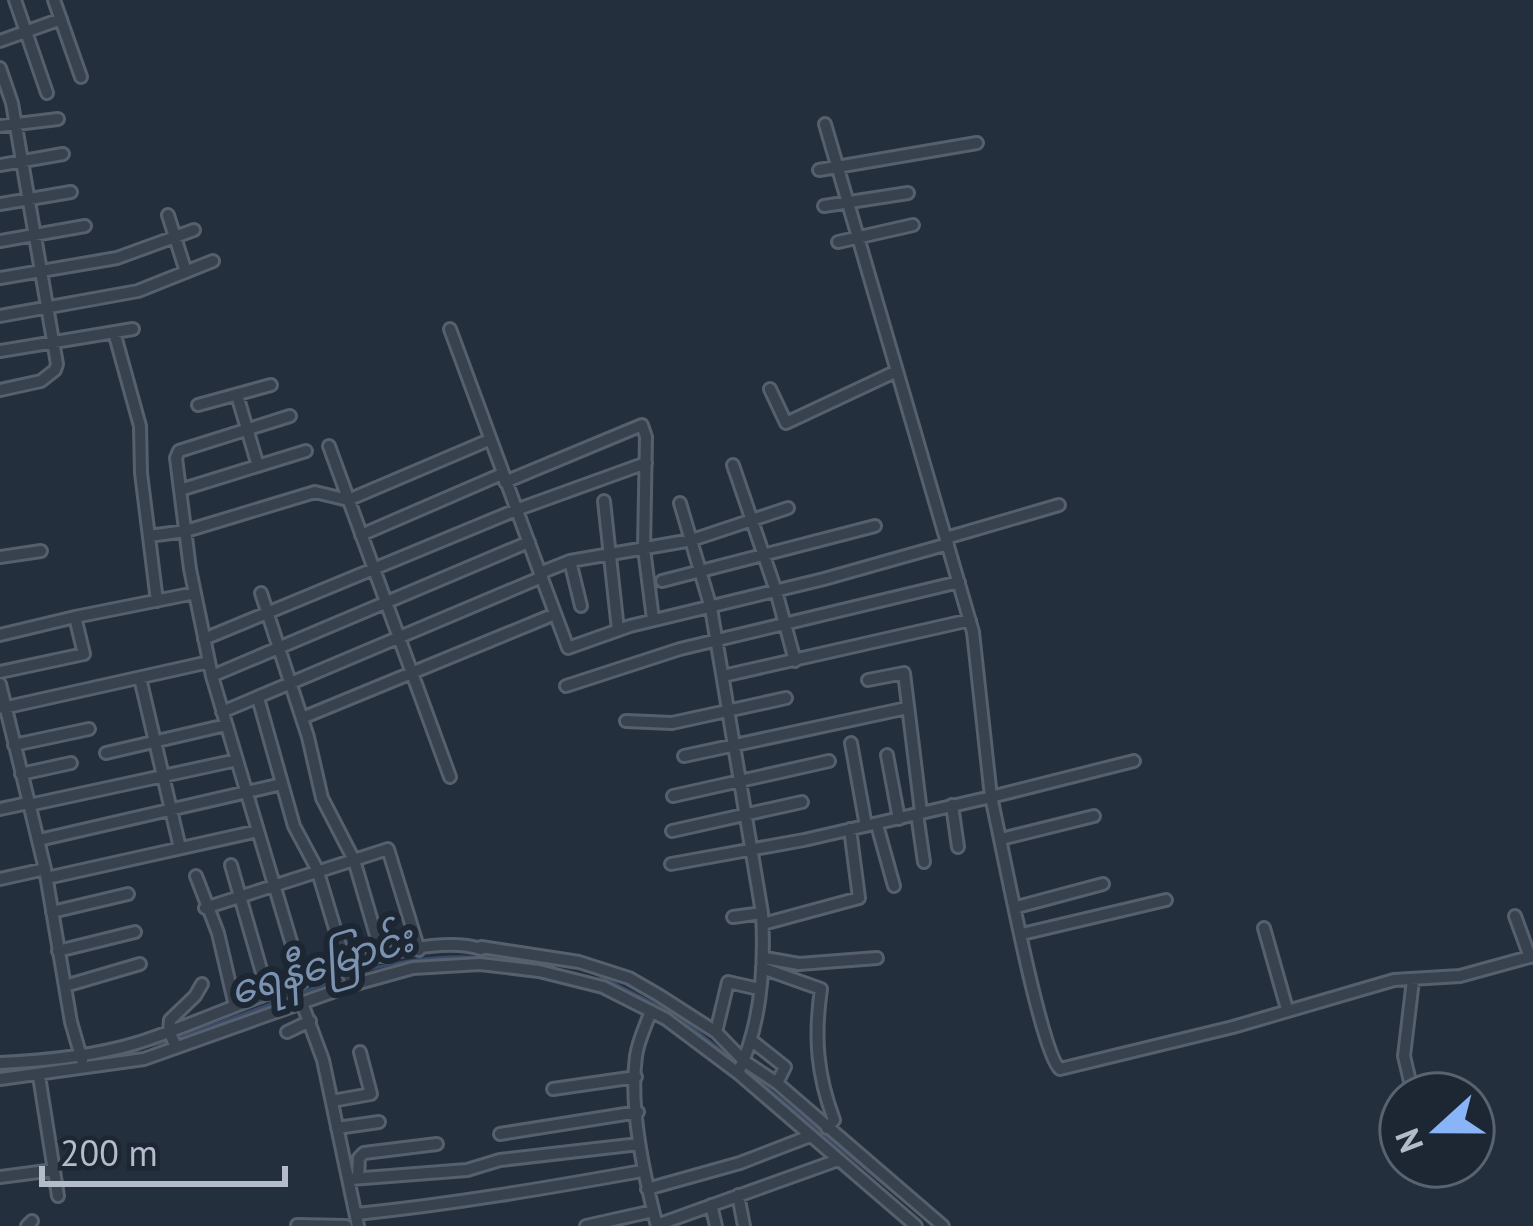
<svg xmlns="http://www.w3.org/2000/svg" width="1533" height="1226" font-family="'PT Sans','Noto Sans Myanmar',sans-serif">
  <style>
    .lines { fill: none; stroke-linecap: round; stroke-linejoin: round }
    .stream { stroke: #394c67; stroke-width: 3 }
    .minor-casing { stroke: #565f6c; stroke-width: 16 }
    .minor { stroke: #38414e; stroke-width: 10 }
    .labels { text-anchor: middle; stroke-width: 12; stroke-linejoin: round; paint-order: stroke }
    .water-label { font-size: 39px; font-style: italic; fill: #7c92b1; stroke: #1d2633 }
  </style>
  <rect width="100%" height="100%" fill="#242f3e"/>
  <g class="lines">
    <path class="stream" d="M592,972L678,1016L735,1062
      M356,973C439,949 493,956 577,967
      M175,1039L347,976
      M135,1049L166,1042
      M35,1066L79,1062
      M743,1068L925,1218"/>
    <g class="minor-casing">
      <path id="minor" d="M15,0L47,93
        M54,0L81,77
        M0,41L61,19
        M0,68L12,103L57,364L55,370L41,381L0,390
        M825,124L897,371
        M0,126L58,119
        M0,165L63,154
        M819,170L977,143
        M0,204L71,192
        M824,206L908,193
        M168,215L186,272
        M0,241L85,226
        M838,242L913,225
        M0,278L117,258L194,230
        M0,316L138,291L213,261
        M450,329L540,573L570,561L692,540L788,508
        M114,332L140,426L141,473L157,601
        M0,351L133,329
        M770,389L786,423L897,371L973,632L991,797L1134,761
        M237,395L258,466
        M198,405L271,385
        M290,416L179,451L176,458L190,569L212,676L303,982
        M329,446L450,777
        M733,465L776,591L795,661
        M505,482L642,425L646,437L644,549L653,619
        M180,490L306,451
        M604,501L618,630
        M680,503L711,608L762,913C765,965 761,1025 738,1073
        M361,535L502,474
        M149,536L186,531L315,492L348,500L489,440
        M946,538L1059,505
        M0,557L41,551
        M570,561L581,606
        M540,573L568,648L630,626L824,579L948,544
        M662,581L875,526
        M261,593L308,737L322,798L354,860L382,956
        M75,617L195,593
        M0,635L75,617L84,654L0,672
        M204,639L516,510L646,463
        M212,676L529,542
        M723,676L970,620
        M140,678L180,848
        M868,680L904,673L921,812
        M0,684L45,869L71,1022L82,1060
        M566,686L680,649L959,582
        M258,698L294,826L317,869L352,985
        M3,708L209,662
        M222,712L542,577
        M302,718L555,614
        M626,721L672,723L786,698
        M851,743L866,826
        M14,745L89,729
        M106,753L226,725
        M887,755L899,819
        M684,756L907,708
        M21,774L71,763
        M673,796L829,761
        M29,805L237,760
        M952,805L958,847
        M0,809L28,803
        M917,814L924,862
        M877,825L894,886
        M672,831L802,802
        M1001,839L1094,816
        M39,840L282,784
        M671,864L804,840L991,797C1001,838 1040,1053 1060,1069L1233,1027L1394,980L1460,976L1533,956
        M231,865L268,994
        M196,876L218,933L235,1006
        M47,878L258,831
        M0,879L45,869
        M1017,907L1103,884
        M205,908L388,849L419,950
        M52,912L128,894
        M1515,916L1530,957
        M733,917L762,913
        M763,924L859,898L850,829
        M1264,928L1287,1009
        M1022,934L1166,900
        M481,947L579,962L629,978L660,996L716,1032L744,1061L777,1083L943,1226
        M58,951L135,932
        M765,958L799,964L877,958
        M762,968L821,989C814,1037 817,1075 834,1120L827,1128
        M1413,980L1404,1056L1413,1094
        M65,986L140,964
        M302,1003L323,1060L358,1226
        M651,1011C646,1025 638,1041 636,1056C629,1109 644,1175 657,1226
        M287,1032L310,1021
        M716,1032L728,982L759,989
        M751,1040L785,1067L777,1083
        M176,1047L169,1031L170,1020L195,996L202,984
        M0,1063C45,1061 94,1056 137,1043C219,1018 404,924 481,949
        M39,1076L58,1196
        M0,1079L144,1059L352,985L413,968L480,964L539,971L603,987L666,1019L738,1073L916,1226
        M553,1089L636,1077
        M332,1101L371,1094L360,1052
        M337,1128L379,1122
        M500,1134L638,1112
        M0,1177L54,1170
        M358,1177L359,1158L364,1153L437,1144
        M351,1179L467,1170L500,1160L639,1144
        M647,1189L740,1163L810,1136
        M738,1195L744,1226
        M711,1205L716,1226
        M357,1214C453,1204 547,1188 642,1171
        M297,1225L346,1226
        M657,1225L838,1160
        M27,1226L32,1221
        M586,1226L653,1211"/>
    </g>
    <use href="#minor" class="minor"/>
  </g>
  <g class="labels">
    <g class="water-label">
      <text transform="translate(321 964) rotate(-17)" y="14">ရေနီမြောင်း</text>
    </g>
  </g>
  <g transform="translate(1437 1130) rotate(249)"><circle r="57" fill="#1d2633" stroke="#59626f" stroke-width="3"/>
  <path d="M0-9L21 45L0 30L-21 45Z" fill="#8ab4f8"/>
  <text y="-18" font-size="33" font-weight="bold" text-anchor="middle" fill="#b4bcc9">N</text>
  </g>
  <path d="M42 1166v18h243v-18" fill="none" stroke="#b4bcc9" stroke-width="6"/>
  <text x="60" y="1166" font-size="36" fill="#b4bcc9" stroke="#1d2633" stroke-width="9" paint-order="stroke">200 m</text>
</svg>
